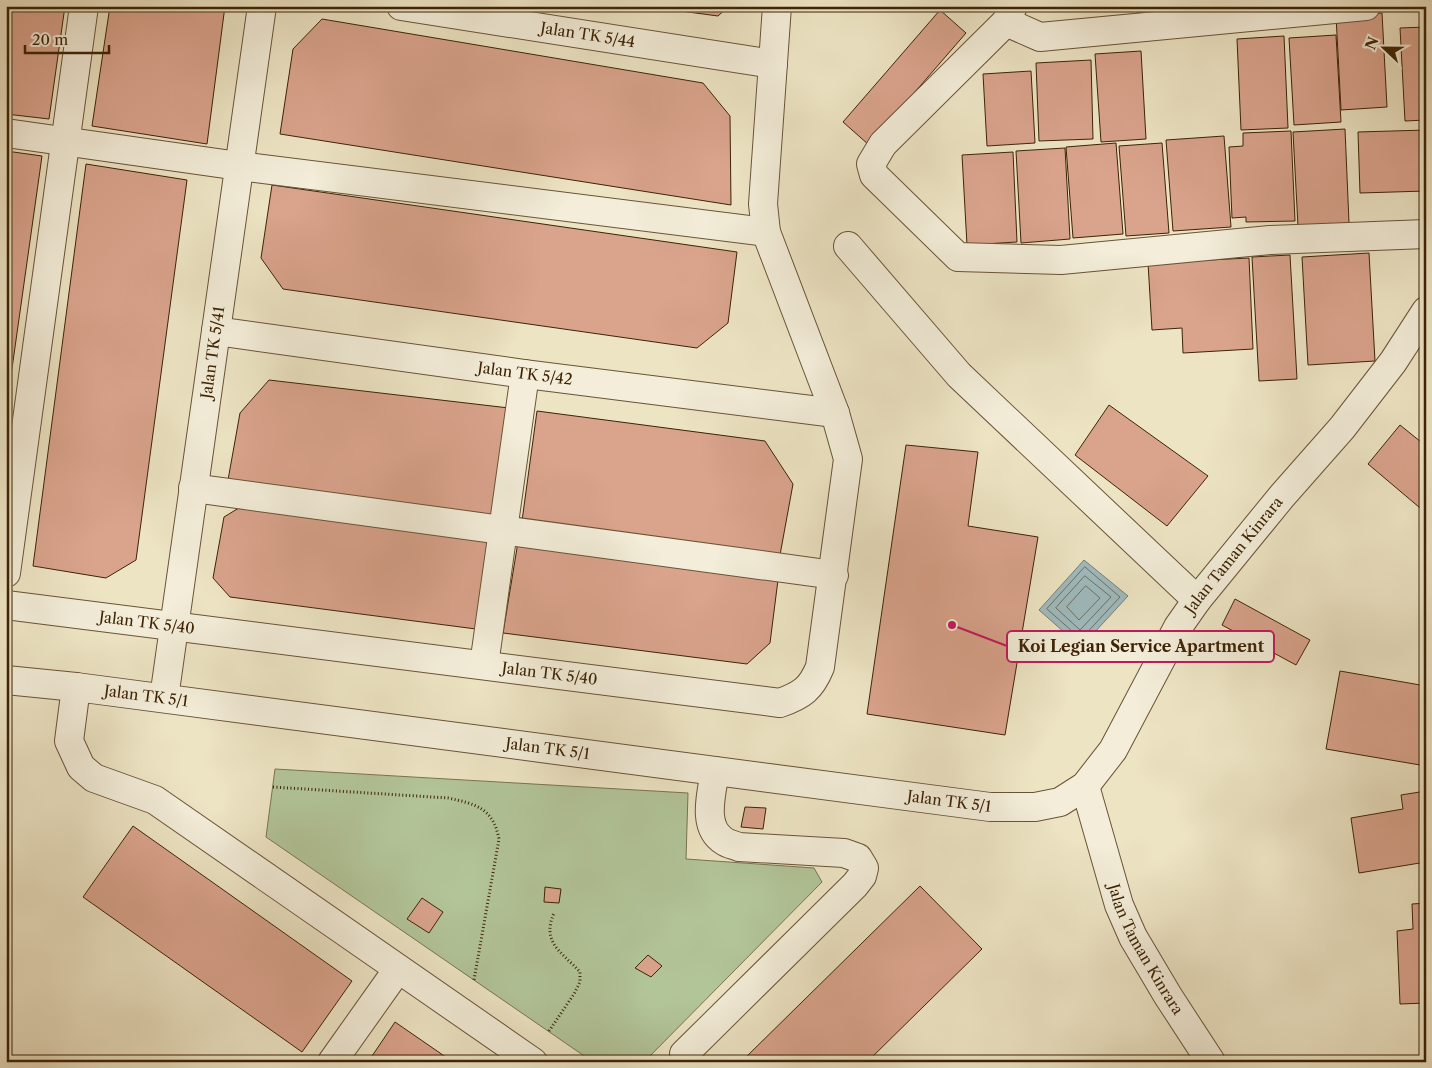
<svg xmlns="http://www.w3.org/2000/svg" width="1432" height="1068" font-family="'Libre Caslon Text',serif">
  <style>
    .green { fill: #b2c599; stroke: #787450 }
    .water { fill: #9fbbbf; stroke: #787e75 }
    .lines { fill: none; stroke-linecap: round; stroke-linejoin: round }
    .shore { stroke: #6e6f62; stroke-width: 1 }
    .building { fill: #d9a38c; stroke: #3d2306 }
    .minor-casing { stroke: #695336; stroke-width: 30 }
    .path { stroke: #3d2306; stroke-width: 3; stroke-dasharray: 1 2.5; stroke-linecap: butt }
    .minor { stroke: #f3edd9; stroke-width: 28 }
    .labels { text-anchor: middle; stroke-width: 4.5; stroke-linejoin: round; paint-order: stroke }
    .street-label { font-size: 15px; fill: #3d2306; stroke: #f3edd9 }
    .leader { fill: none; stroke: #c2185b; stroke-width: 2 }
    .callout-dot { fill: #c2185b; stroke: #f3edd9; stroke-width: 2 }
    .callout { fill: #f3edd9; stroke: #c2185b; stroke-width: 2 }
    .callout-label { font-size: 16px; text-anchor: middle; font-weight: bold; fill: #3d2306 }
  </style>
  <rect width="100%" height="100%" fill="#ede4c4"/>
  <filter id="stains"><feTurbulence type="fractalNoise" baseFrequency=".004" numOctaves="4"/><feColorMatrix values="0 0 0 0 .2 0 0 0 0 .09 0 0 0 0 .02 0 0 0 .5 -.17"/></filter>
  <radialGradient id="worn" r=".72"><stop offset=".6" stop-color="#630" stop-opacity="0"/><stop offset="1" stop-color="#630" stop-opacity=".3"/></radialGradient>
  <path class="green" d="M275,769L688,793L686,859L814,868L822,882L644,1062H593L266,837Z"/>
  <path class="water" d="M1084,560L1128,596L1081,647L1039,610Z"/>
  <g class="lines">
    <path class="shore" d="M1085,567L1120,597L1081,639L1047,609Z
      M1085,576L1111,597L1080,630L1056,608Z
      M1086,586L1100,598L1079,620L1067,607Z"/>
  </g>
  <path class="building" d="M6,6H65L49,119L6,114Z
    M110,6H225L207,144L92,126Z
    M643,6H729L718,16Z
    M1137,6H1186L1184,19L1136,12Z
    M940,10L966,33L869,145L843,122Z
    M1382,13L1387,107L1341,110L1336,16Z
    M322,19L703,83L730,116L731,205L280,134L293,49Z
    M1426,27V120L1405,121L1400,28Z
    M1336,35L1341,122L1294,125L1289,38Z
    M1284,36L1288,128L1241,130L1237,39Z
    M1141,51L1146,139L1101,142L1095,54Z
    M1091,60L1093,139L1039,141L1036,63Z
    M1031,71L1035,143L987,146L983,74Z
    M1345,129L1349,223L1298,226L1293,132Z
    M1426,130V191L1360,193L1358,132Z
    M1291,131L1295,221L1246,222V217L1232,218L1229,147L1243,146V133Z
    M1224,136L1231,227L1173,231L1166,140Z
    M1116,143L1123,234L1073,238L1066,147Z
    M1162,143L1169,233L1126,236L1119,146Z
    M1065,148L1070,239L1021,243L1016,151Z
    M6,151L42,156L6,411Z
    M1013,152L1017,242L967,245L962,155Z
    M86,164L187,180L136,560L106,578L33,566Z
    M272,185L737,252L728,323L697,348L283,289L261,258Z
    M1369,253L1375,361L1308,365L1302,257Z
    M1290,255L1297,379L1259,381L1252,257Z
    M1249,258L1253,349L1183,353L1182,328L1152,330L1148,263Z
    M269,380L509,408L492,517L228,480L240,413Z
    M1109,405L1208,476L1167,526L1075,455Z
    M537,411L765,441L793,484L780,555L522,521Z
    M1400,425L1426,446V513L1368,464Z
    M906,445L978,452L968,526L1038,537L1005,735L867,714Z
    M247,503L491,534L476,629L230,597L213,578L224,517Z
    M519,536L779,572L770,643L747,664L503,633Z
    M1235,599L1310,640L1296,665L1222,625Z
    M1340,671L1426,686V766L1326,749Z
    M1426,791V862L1359,873L1351,818L1403,809L1401,795Z
    M745,807L766,808L763,829L741,827Z
    M133,826L352,981L302,1052L83,897Z
    M920,886L982,949L867,1062H741Z
    M545,887L561,889L559,903L544,902Z
    M422,898L443,912L429,933L407,919Z
    M1426,903V1003L1400,1004L1397,931L1413,929L1412,904Z
    M648,955L662,966L651,977L635,968Z
    M395,1022L453,1062H368Z"/>
  <g class="lines">
    <g class="minor-casing">
      <g id="minor">
        <path id="s1" d="M401,6L773,64"/>
        <path d="M1013,6L1006,22L883,144L871,164L874,175L958,257L1061,260L1270,240L1426,234"/>
        <path d="M1006,22L1040,37L1366,6"/>
        <path d="M6,133L239,166L766,232"/>
        <path d="M848,246L959,375L1197,600"/>
        <path id="s2" d="M216,331L525,374L835,413"/>
        <path d="M193,488L834,575"/>
        <path d="M6,573L84,6"/>
        <path id="s3" d="M6,605L780,703C802,695 811,689 820,667L848,459L835,413L766,232L763,204L777,6"/>
        <path d="M484,665L525,374"/>
        <path id="s4" d="M6,680L76,687L990,807H1035L1060,802L1085,786L1113,750L1178,627L1197,600L1282,496L1342,428L1393,362L1426,311"/>
        <path d="M76,687L69,741L81,767L94,778L155,800L533,1062"/>
        <path id="s5" d="M164,698L262,6"/>
        <path id="s6" d="M1085,786L1119,905L1133,937L1168,996L1211,1062"/>
        <path d="M684,1054L855,885L862,876L864,868L858,858L844,853L739,847C734,845 728,844 724,841C701,827 712,792 715,771"/>
        <path d="M332,1062L398,969"/>
      </g>
    </g>
    <path class="path" d="M273,787L448,798C476,804 493,808 499,839L474,980
      M549,1031L574,994L580,982V972C562,952 541,943 554,913"/>
    <use href="#minor" class="minor"/>
  </g>
  <g class="labels">
    <g class="street-label">
      <text dy="5" stroke="none"><textPath href="#s1" startOffset="189">Jalan TK 5/44</textPath></text>
      <text dy="5" stroke="none"><textPath href="#s5" startOffset="349">Jalan TK 5/41</textPath></text>
      <text dy="5" stroke="none"><textPath href="#s2" startOffset="312">Jalan TK 5/42</textPath></text>
      <text dy="5" stroke="none"><textPath href="#s4" startOffset="1368">Jalan Taman Kinrara</textPath></text>
      <text dy="5" stroke="none"><textPath href="#s3" startOffset="142">Jalan TK 5/40</textPath></text>
      <text dy="5" stroke="none"><textPath href="#s3" startOffset="548">Jalan TK 5/40</textPath></text>
      <text dy="5" stroke="none"><textPath href="#s4" startOffset="141">Jalan TK 5/1</textPath></text>
      <text dy="5" stroke="none"><textPath href="#s4" startOffset="546">Jalan TK 5/1</textPath></text>
      <text dy="5" stroke="none"><textPath href="#s4" startOffset="951">Jalan TK 5/1</textPath></text>
      <text dy="5" stroke="none"><textPath href="#s6" startOffset="175">Jalan Taman Kinrara</textPath></text>
    </g>
  </g>
  <path class="leader" d="M952 625L1007 646"/>
  <circle class="callout-dot" cx="952" cy="625" r="5"/>
  <rect class="callout" x="1007" y="631" width="267" height="31" rx="5"/>
  <g class="callout-label">
    <text x="1141" y="652">Koi Legian Service Apartment</text>
  </g>
  <rect width="1432" height="1068" fill="none" stroke="#ede4c4" stroke-width="25"/>
  <rect x="8" y="8" width="1417" height="1053" fill="none" stroke="#3d2306" stroke-width="2.5"/>
  <rect x="12" y="12" width="1407" height="1043" fill="none" stroke="#3d2306"/>
  <g transform="translate(1384 48) rotate(292)" stroke="#f3edd9" stroke-width="4" paint-order="stroke">
  <path d="M0-4L9 19L0 12L-9 19Z" fill="#3d2306"/>
  <text y="-8" font-size="14" font-weight="bold" text-anchor="middle" fill="#3d2306">N</text>
  </g>
  <path d="M25 45v8h84v-8" fill="none" stroke="#3d2306" stroke-width="2.5"/>
  <text x="32" y="45" font-size="15" fill="#3d2306" stroke="#f3edd9" stroke-width="4" paint-order="stroke">20 m</text>
  <rect width="100%" height="100%" filter="url(#stains)"/>
  <rect width="100%" height="100%" fill="url(#worn)"/>
</svg>
